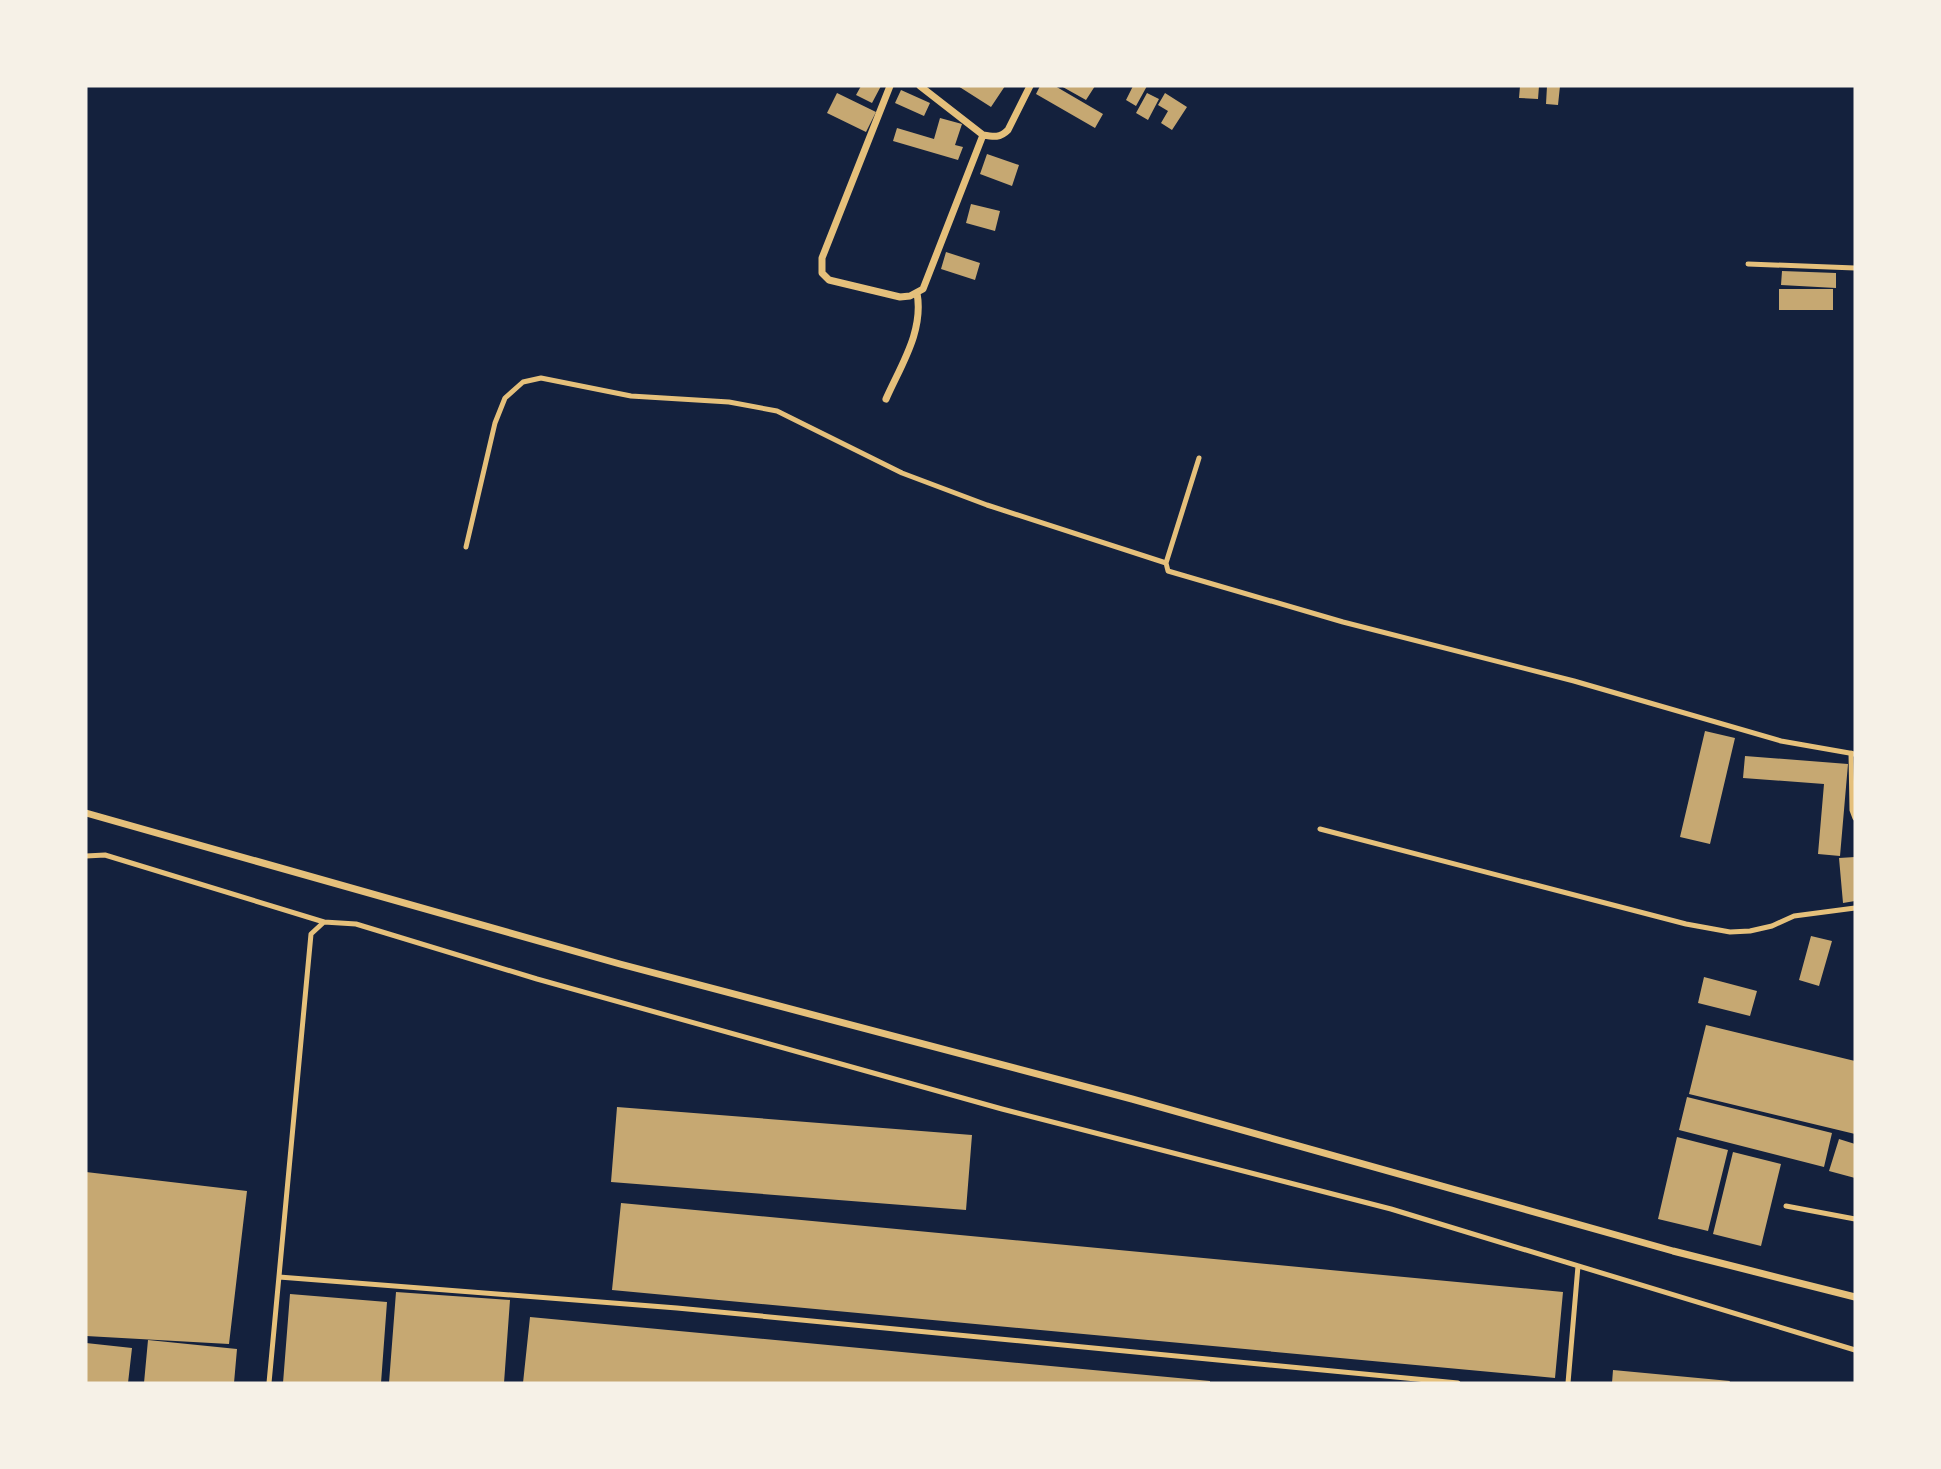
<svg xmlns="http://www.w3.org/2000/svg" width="1941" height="1469" font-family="Poppins,sans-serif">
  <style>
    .building { fill: #c6a872 }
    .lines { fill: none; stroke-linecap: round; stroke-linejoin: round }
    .service { stroke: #e5c07b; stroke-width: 5 }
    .minor { stroke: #e5c07b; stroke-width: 7 }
  </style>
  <rect width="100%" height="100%" fill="#14213d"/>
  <path class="building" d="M861,86H881L872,103L856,95Z
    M958,86H1005L991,107Z
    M1040,86H1055L1103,114L1095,128L1036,94Z
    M1061,86H1095L1086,100Z
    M1133,86H1147L1136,106L1126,100Z
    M1520,86H1539L1538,99L1519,98Z
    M1547,86H1560L1558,105L1546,104Z
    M901,90L930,103L924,116L895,103Z
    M837,93L876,112L866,132L827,113Z
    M1147,93L1159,99L1148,120L1136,113Z
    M1165,93L1187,107L1172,130L1161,123L1168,111L1158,105Z
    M940,118L962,124L955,145L963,147L958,160L893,141L897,128L934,139Z
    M987,154L1019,165L1012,186L980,174Z
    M971,204L1000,211L995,231L966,223Z
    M946,252L980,263L975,280L941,269Z
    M1782,271L1836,273V288L1781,285Z
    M1779,289H1833V310H1779Z
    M1705,731L1735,738L1710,844L1680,837Z
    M1745,756L1848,764L1840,856L1818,854L1824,784L1743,778Z
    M1855,857V901L1843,903L1839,858Z
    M1811,936L1832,941L1819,986L1799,980Z
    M1704,977L1757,991L1750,1016L1698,1003Z
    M1706,1025L1855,1061V1134L1689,1094Z
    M1687,1097L1832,1133L1824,1167L1679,1130Z
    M617,1107L972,1135L966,1210L611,1182Z
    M1677,1137L1728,1150L1708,1231L1658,1219Z
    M1839,1139L1855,1144V1178L1829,1171Z
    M1733,1152L1781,1164L1761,1246L1713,1234Z
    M86,1172L247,1191L229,1344L86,1336Z
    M621,1203L1563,1292L1555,1378L612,1290Z
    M396,1292L510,1300L504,1383H389Z
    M290,1294L387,1302L381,1383H283Z
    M530,1317L1210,1381V1383H523Z
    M148,1340L237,1349L234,1383H144Z
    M86,1343L132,1348L128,1383H86Z
    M1613,1370L1730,1381L1729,1383H1612Z"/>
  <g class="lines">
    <path class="service" d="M1748,264L1855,268
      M1199,458L1166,563L1168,571L1343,622L1574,681L1781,741L1855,754
      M466,547L495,423L505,398L523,382L541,378L631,396L729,402L777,411L902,473L987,505L1166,563
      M1851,753L1852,810L1855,818
      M1320,829L1686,924L1730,932L1750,931L1772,926L1794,916L1855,908
      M86,856L105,855L324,922
      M1786,1206L1855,1219
      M279,1277L677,1308L1458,1383
      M269,1383L311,934L324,922L356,924L537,979L1002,1109L1391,1209L1855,1350
      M1568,1383L1578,1266"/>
    <path class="minor" d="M890,86L822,258V273L829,280L900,297L910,296L923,289L983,135
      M920,86L983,135C994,137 1000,138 1008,130L1030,86
      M886,399C901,365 924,331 917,293
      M86,813L620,964L1132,1099L1673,1251L1855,1297"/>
  </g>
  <rect width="1941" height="1469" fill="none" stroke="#f6f1e7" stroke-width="175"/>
</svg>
